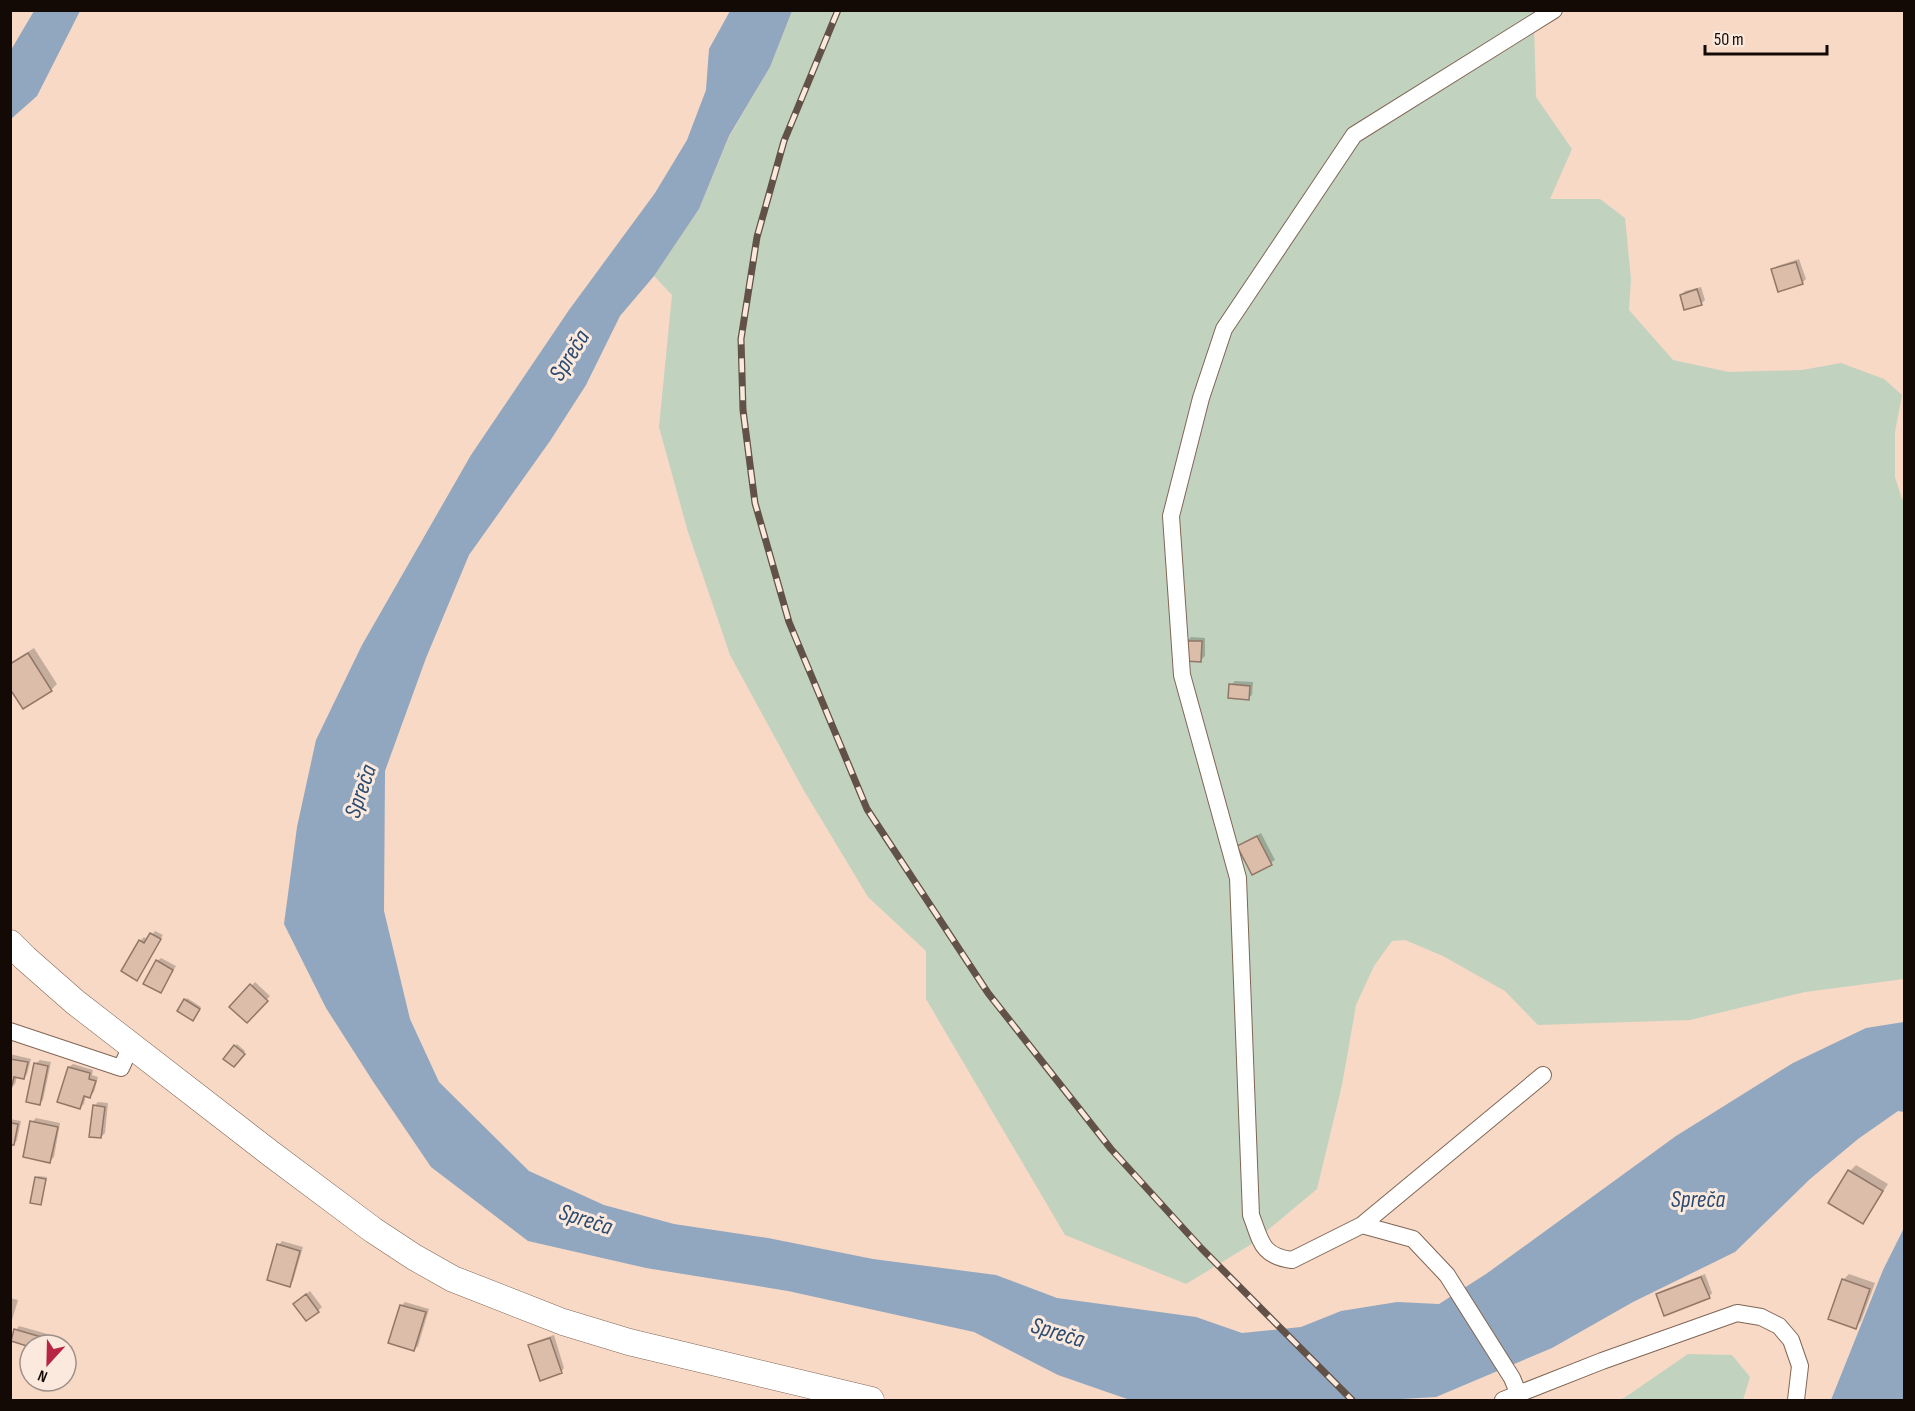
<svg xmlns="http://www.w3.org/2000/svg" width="1915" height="1411" font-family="'Sofia Sans Condensed',sans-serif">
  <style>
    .green { fill: #c1d2bf }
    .water { fill: #91a6bf }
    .shadow { fill: #0003 }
    .building { fill: #dbbdaa; stroke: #927767; stroke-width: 1.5 }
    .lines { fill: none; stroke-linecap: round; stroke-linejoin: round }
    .minor-casing { stroke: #806655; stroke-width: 18 }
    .primary-casing { stroke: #806655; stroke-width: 27 }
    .minor { stroke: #fff; stroke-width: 16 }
    .primary { stroke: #fff; stroke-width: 26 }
    .rail-casing { stroke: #625147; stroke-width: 7 }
    .rail { stroke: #fbe9de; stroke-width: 4.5; stroke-dasharray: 14; stroke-linecap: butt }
    .labels { text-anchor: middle; stroke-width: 6; stroke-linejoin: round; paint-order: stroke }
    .water-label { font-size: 24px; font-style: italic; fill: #2b4b70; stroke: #fbe9de }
  </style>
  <rect width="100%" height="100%" fill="#f7d9c6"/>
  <path class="green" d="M792,11H1535L1534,25L1536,97L1572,149L1550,199H1600L1625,218L1631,279L1629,310L1673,360L1729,372L1802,370L1841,363L1884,379L1902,395L1895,432V477L1902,499L1904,500V979L1805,992L1690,1020L1538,1025L1505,991L1443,956L1405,940L1392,941L1374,966L1356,1005L1342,1085L1317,1189L1250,1245L1186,1284L1065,1235L926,999V951L868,897L803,789L730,655L688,532L659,427L672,295L654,276L699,209L729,137L770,67Z
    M1688,1354L1732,1355L1750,1377L1743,1400H1617L1624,1398Z"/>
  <path class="water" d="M34,11H80L37,96L11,119V50Z
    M730,11H792L770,67L729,136L699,209L654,276L620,316L586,385L550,441L469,555L426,658L385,771L384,911L410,1019L439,1082L529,1171L604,1205L674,1224L768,1238L873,1259L996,1275L1057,1298L1196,1317L1242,1333L1301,1327L1341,1311L1397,1302L1439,1304L1486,1274L1676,1136L1793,1063L1866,1028L1904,1022V1112L1898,1111L1858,1139L1810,1179L1735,1252L1633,1302L1552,1348L1436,1397L1385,1400H1130L1058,1375L974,1332L788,1291L646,1268L528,1241L431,1167L374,1083L326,1008L284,924L297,827L316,740L362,645L471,455L569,310L655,193L687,140L706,90L709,49Z
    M1904,1228V1400H1831L1883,1270Z"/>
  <path class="shadow" d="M1799,259L1806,279L1802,283L1773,270L1777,266Z
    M1701,287L1705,300L1701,304L1681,295L1685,291Z
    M1191,637L1205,638V656L1201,660L1187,641Z
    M34,648L57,684L51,690L10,688V663Z
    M1235,681L1253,682L1252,695L1248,698L1231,685Z
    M1261,833L1275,860L1253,873L1239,846Z
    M155,931L163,935L140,975V941L144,937L148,940Z
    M161,958L176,966L161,992L157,961Z
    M255,982L270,996L247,1021L231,1007Z
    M187,998L201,1007L195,1017L179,1010Z
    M237,1044L245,1051L234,1065L225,1058Z
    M10,1054L31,1059L27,1074L24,1078L17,1076L15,1084L11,1088Z
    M40,1060L51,1062L43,1100L39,1103L36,1063Z
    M73,1064L93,1070L92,1075L98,1077L94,1092L90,1096L86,1095L84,1104L80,1108L69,1067Z
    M98,1102L108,1103L105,1133L101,1137L94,1106Z
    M36,1118L60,1123L54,1157L50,1161L32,1122Z
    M10,1119L21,1121L17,1140L14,1144L10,1143Z
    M1856,1165L1888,1184L1868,1216L1862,1222L1830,1202L1850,1171Z
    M38,1176L47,1177L41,1203L37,1177Z
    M282,1241L303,1247L293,1281L289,1285L279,1245Z
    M1705,1274L1712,1293L1709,1297L1658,1295L1661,1291Z
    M1849,1274L1875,1283L1861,1321L1855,1327L1843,1280Z
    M310,1291L322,1307L318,1311L299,1300Z
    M10,1298L18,1300L10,1327Z
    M405,1302L429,1309L418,1346L414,1350L390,1342L402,1305Z
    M19,1326L58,1337L56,1345H30L16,1330Z
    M554,1335L564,1368L561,1372L530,1345L534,1342Z"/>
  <path class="building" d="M1796,262L1803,284L1778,292L1771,269Z
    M1697,289L1702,305L1684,310L1680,295Z
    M1185,641H1202L1201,662L1185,661Z
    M28,653L52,691L23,709L10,689V664Z
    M1229,684L1250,686L1249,700L1228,698Z
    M1257,836L1272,865L1252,875L1237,846Z
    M150,933L161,939L137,981L121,971L139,940L144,943Z
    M156,960L173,970L161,993L143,984Z
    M250,984L268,1001L247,1023L229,1007Z
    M184,999L200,1009L193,1021L177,1011Z
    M234,1045L245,1054L234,1067L223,1059Z
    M10,1059L28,1062L24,1079L14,1077L11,1089Z
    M34,1063L48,1066L40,1105L26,1102Z
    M68,1067L90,1073L89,1079L96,1081L90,1098L84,1096L80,1109L57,1102Z
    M93,1105L105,1107L101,1138L89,1137Z
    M30,1121L58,1127L50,1163L23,1157Z
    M10,1123L18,1124L14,1145H10Z
    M1848,1170L1883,1191L1863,1224L1828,1203Z
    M35,1177L46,1179L41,1205L30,1203Z
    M277,1244L300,1251L290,1287L267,1280Z
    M1701,1277L1710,1298L1664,1316L1656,1294Z
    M1842,1279L1870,1289L1856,1329L1828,1319Z
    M306,1294L319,1312L306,1321L293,1304Z
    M400,1305L426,1312L414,1351L388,1343Z
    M14,1329L55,1341L54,1345H30V1347L11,1341Z
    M550,1338L562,1373L540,1381L528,1345Z"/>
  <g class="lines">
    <g class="minor-casing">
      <path id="minor" d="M10,1031L121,1068L131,1046
        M1543,1075L1362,1225L1292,1260C1261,1256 1261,1241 1251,1215L1238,878L1182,675L1171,516L1201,398L1224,329L1354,135L1554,10
        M1362,1225L1413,1239L1447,1275L1512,1378L1519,1395
        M1503,1400L1602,1361L1737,1313L1761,1317L1779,1326L1791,1340L1800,1366L1796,1400"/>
    </g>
    <g class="primary-casing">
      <path id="primary" d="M10,943L25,958L75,1002L270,1153L373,1230L414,1257L453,1279L563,1322L629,1342L871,1400"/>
    </g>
    <use href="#minor" class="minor"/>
    <use href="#primary" class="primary"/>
    <g class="rail-casing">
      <path id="rail" d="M838,10L784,141L757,237L741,339L743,410L755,503L789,622L867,809L988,993L1111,1149L1202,1249L1352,1400"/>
    </g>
    <use href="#rail" class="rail"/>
  </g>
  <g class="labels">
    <g class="water-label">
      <text transform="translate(569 355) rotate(-58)" y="8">Spreča</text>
      <text transform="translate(360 791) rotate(-71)" y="8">Spreča</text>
      <text x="1698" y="1207">Spreča</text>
      <text transform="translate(586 1219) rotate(18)" y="8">Spreča</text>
      <text transform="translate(1058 1332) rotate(17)" y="8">Spreča</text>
    </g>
  </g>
  <rect width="1915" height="1411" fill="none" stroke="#140a05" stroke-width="24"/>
  <g transform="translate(48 1363) rotate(202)"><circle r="28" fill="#fbe9de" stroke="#9f9087" stroke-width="1.5"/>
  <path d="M0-4.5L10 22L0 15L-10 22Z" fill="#b72545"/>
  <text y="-9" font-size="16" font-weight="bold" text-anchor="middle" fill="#140a05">N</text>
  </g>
  <path d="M1705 45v9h122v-9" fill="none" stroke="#140a05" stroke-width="3"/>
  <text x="1714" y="45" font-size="18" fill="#140a05" stroke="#fbe9de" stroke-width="4.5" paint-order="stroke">50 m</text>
</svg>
